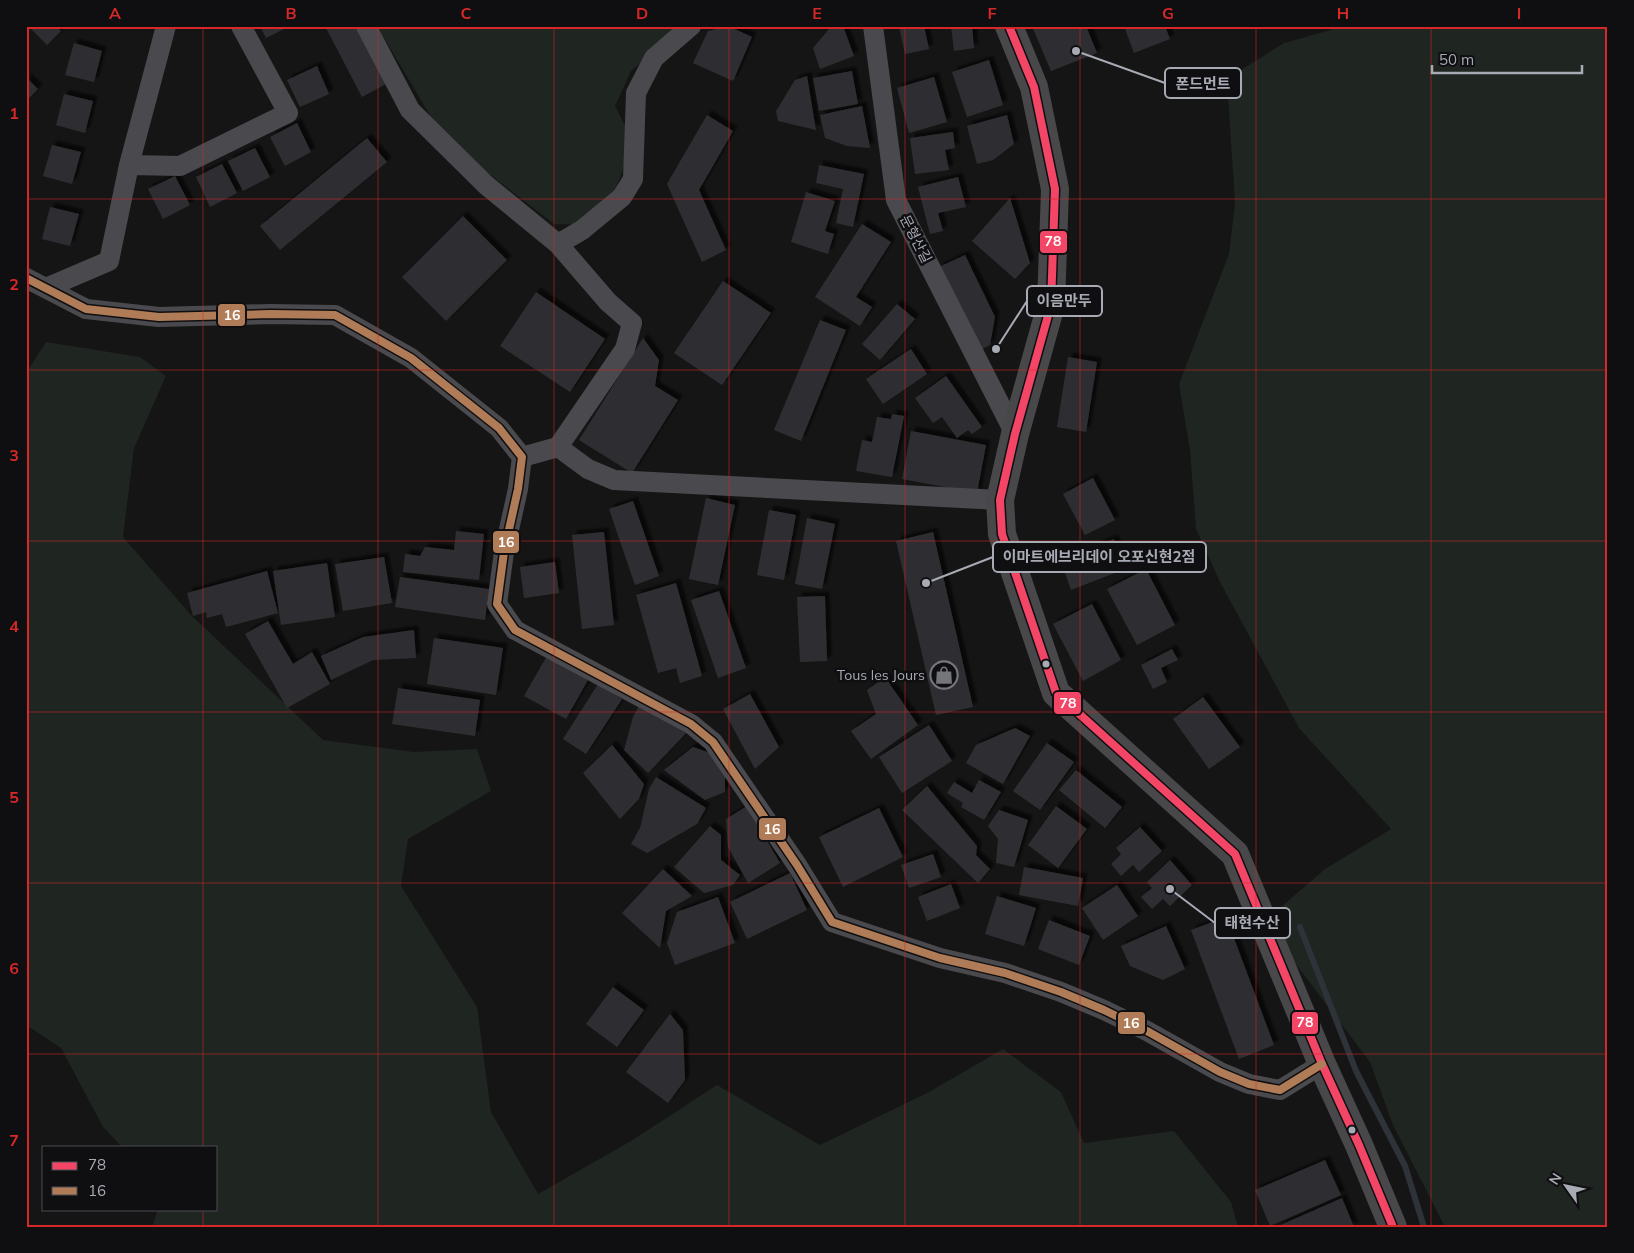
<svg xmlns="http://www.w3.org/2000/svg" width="1634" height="1253" font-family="Mulish,'Noto Sans KR',sans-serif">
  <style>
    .green { fill: #1f2520 }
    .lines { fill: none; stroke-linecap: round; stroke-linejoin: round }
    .stream { stroke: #2d3339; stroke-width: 6 }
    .building { fill: #2f2f30; filter: url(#shadow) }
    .street { stroke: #4a4a4e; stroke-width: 20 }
    .secondary { stroke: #48484b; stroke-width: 28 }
    .bus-1-casing { stroke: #0f0f11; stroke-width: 11 }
    .bus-2-casing { stroke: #0f0f11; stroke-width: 11 }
    .bus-1 { stroke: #f34667; stroke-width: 8 }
    .bus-2 { stroke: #b07c57; stroke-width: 8 }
    .grid { fill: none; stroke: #d62828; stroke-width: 1; stroke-opacity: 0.55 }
    .bus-dot { fill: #a8abb4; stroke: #0f0f11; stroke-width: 2 }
    .labels { text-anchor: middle; stroke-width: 5; stroke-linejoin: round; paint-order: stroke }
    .street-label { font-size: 14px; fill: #a8abb4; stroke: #0f0f11 }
    .poi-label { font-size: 14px; fill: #a8abb4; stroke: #0f0f11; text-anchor: end }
    .leader { fill: none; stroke: #a8abb4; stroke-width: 2 }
    .callout-dot { fill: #a8abb4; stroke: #0f0f11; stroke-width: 2 }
    .callout { fill: #0f0f11; stroke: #a8abb4; stroke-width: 2 }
    .callout-label { font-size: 15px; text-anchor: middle; font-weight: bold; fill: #a8abb4 }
    .line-badge { stroke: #0f0f11; stroke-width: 2 }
    .badge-label { font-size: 14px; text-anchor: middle; font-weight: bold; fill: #fff }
    .neatline { fill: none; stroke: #d62828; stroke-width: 2 }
    .grid-label { font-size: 16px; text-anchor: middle; font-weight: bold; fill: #d62828 }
  </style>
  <defs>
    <filter id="shadow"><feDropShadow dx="4.5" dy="-4.5" stdDeviation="1" flood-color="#0009"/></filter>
  </defs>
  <rect width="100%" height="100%" fill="#151515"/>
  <path class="green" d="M377,26H681L665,43L631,71L615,106L633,141L608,211L585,225L554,224L444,139Z
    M1335,26H1608V1227H1445L1393,1125L1370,1062L1279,942L1280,908L1325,869L1391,829L1299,728L1220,582L1196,529L1190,450L1179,384L1229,254L1235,203L1227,79L1284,43L1331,30Z
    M46,342L140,357L166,376L134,448L123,537L191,615L323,740L414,752L477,749L491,791L408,839L401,886L477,1007L491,1112L538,1194L631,1141L717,1085L820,1145L929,1092L1003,1049L1061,1092L1084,1143L1174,1131L1231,1202L1238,1227H152L158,1209H216V1147H122L103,1127L61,1048L26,1025V373Z"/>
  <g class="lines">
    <path class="stream" d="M1300,927L1356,1071L1405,1166L1424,1227"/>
  </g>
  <path class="building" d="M28,26H56L61,31L47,45Z
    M260,26H290L266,38Z
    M325,26H356L386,84L362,97Z
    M728,26L752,37L733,81L693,63L708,31Z
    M836,26H843L854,56L820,69L813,48L829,29Z
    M899,26H924L929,49L905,54Z
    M951,26H972L974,48L954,51Z
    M1032,26H1086L1097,53L1051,71Z
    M1124,26H1165L1170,39L1134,53Z
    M74,43L102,51L94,82L65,75Z
    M989,60L1003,105L967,117L952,72Z
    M317,66L329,94L300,107L287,80Z
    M852,71L858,104L819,111L813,78Z
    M807,76L816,130L778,121L776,111L795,80Z
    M26,77L38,89L26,101Z
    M934,77L947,122L909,133L897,88Z
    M64,94L93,101L85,133L56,125Z
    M862,106L870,148L847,146L825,138L820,115Z
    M707,115L733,131L699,190L726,250L702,262L667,184Z
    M1007,115L1014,144L993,160L977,164L967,126Z
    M297,123L311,152L285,166L270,137Z
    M953,132L955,148L945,150L949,170L915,174L910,138Z
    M367,138L387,162L280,250L260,226Z
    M52,145L81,152L72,184L43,176Z
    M255,148L270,177L243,191L228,161Z
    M222,164L237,193L210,207L196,177Z
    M819,165L864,174L853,227L836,223L843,189L816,183Z
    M175,176L190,205L163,219L148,189Z
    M958,177L966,207L938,213L943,231L930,234L918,187Z
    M806,192L835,201L825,231L834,234L828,254L791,242Z
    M1010,198L1030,263L1015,279L972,241Z
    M50,207L79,214L70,246L42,239Z
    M463,216L507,260L446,321L402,277Z
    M862,224L891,242L856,297L872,307L860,326L815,297Z
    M965,255L995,317L990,345L980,350L939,267Z
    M723,281L771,313L722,385L674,353Z
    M536,292L605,339L570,392L500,346Z
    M897,304L915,319L880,360L862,344Z
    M820,320L846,330L801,441L774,430Z
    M643,338L659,360L655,386L678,400L632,473L579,440Z
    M911,349L927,374L883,404L866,379Z
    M1068,357L1097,362L1086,432L1057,427Z
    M946,376L982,427L972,434L968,430L957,438L942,417L933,423L915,398Z
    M892,414L904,416L892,477L856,471L862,440L872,442L877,417L891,419Z
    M911,431L986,445L977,493L902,479Z
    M1093,478L1115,520L1085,535L1063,494Z
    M706,498L735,505L718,585L689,579Z
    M633,501L659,576L635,585L609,509Z
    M769,510L796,515L784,580L757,575Z
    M807,518L835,524L822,589L795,584Z
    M456,531L484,534L479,580L403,572L405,554L420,556L425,547L454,550Z
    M604,532L614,625L582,629L572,535Z
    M933,532L973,707L936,715L896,541Z
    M1114,539L1125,569L1071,590L1060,559Z
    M384,557L392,603L343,611L335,564Z
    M555,562L559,593L524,598L520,567Z
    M327,563L335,617L281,625L273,571Z
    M1146,569L1175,625L1137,645L1107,589Z
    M267,571L278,613L226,627L222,614L207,618L206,612L193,616L187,593Z
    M400,577L489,589L485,620L395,607Z
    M676,583L702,676L680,683L676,668L658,673L636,595Z
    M719,591L746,668L718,678L691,600Z
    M825,596L827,661L800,662L797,597Z
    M1092,604L1121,660L1083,681L1053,624Z
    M268,621L293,664L312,652L330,684L287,708L245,634Z
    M414,630L416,658L373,660L331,680L321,656L363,637Z
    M434,638L503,648L496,695L427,684Z
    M1172,649L1178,660L1161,668L1167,682L1153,689L1141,665Z
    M547,656L588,680L566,719L524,696Z
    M885,677L918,725L871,759L851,731L876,714L867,690Z
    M598,684L622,699L586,754L563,739Z
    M398,688L480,700L475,736L392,724Z
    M750,694L779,747L755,769L723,709Z
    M1203,697L1240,747L1209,769L1173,719Z
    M640,704L689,730L648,773L624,750L633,717Z
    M929,725L952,761L902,793L879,757Z
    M1015,728L1030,736L1003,784L966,763L976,745Z
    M1047,743L1074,762L1040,810L1013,791Z
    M612,745L644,784L639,799L620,819L583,773Z
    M693,747L716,755L725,772V792L705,800L664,770Z
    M1076,770L1122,807L1105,828L1059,790Z
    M656,777L706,808L697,824L647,853L631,844L640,828L649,789Z
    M979,780L1001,792L984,820L961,807L963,803L947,793L954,782L972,793Z
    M927,786L977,846L976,855L990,869L978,883L902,810Z
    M747,806L780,863L748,883L728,847L726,819Z
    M1056,806L1087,829L1058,868L1028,845Z
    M879,808L903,857L843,887L819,837Z
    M999,810L1028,820L1014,867L996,863L998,839L988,826Z
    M710,826L721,835V860L740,875L733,885L704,893L674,867Z
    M1140,827L1162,851L1139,872L1133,865L1121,876L1111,864L1121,854L1116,848Z
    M933,854L941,877L909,888L901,865Z
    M1170,860L1192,885L1170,906L1163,899L1152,909L1141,897L1152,888L1147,882Z
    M1024,867L1083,878L1078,906L1019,895Z
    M663,869L692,896L666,911L660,948L622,913Z
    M790,873L807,910L747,939L730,902Z
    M951,884L960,908L927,921L918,897Z
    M1117,885L1138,916L1103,940L1082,908Z
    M997,896L1036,908L1024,946L985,934Z
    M718,897L735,943L675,965L667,943L677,912Z
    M1226,917L1274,1045L1239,1059L1191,930Z
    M1049,920L1090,936L1079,965L1038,949Z
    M1166,926L1185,969L1163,980L1130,966L1121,946Z
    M613,987L644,1010L617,1047L586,1024Z
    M670,1014L683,1030L685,1080L668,1103L626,1072Z
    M1325,1160L1341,1195L1270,1226L1255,1190Z
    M1342,1198L1354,1227H1276Z"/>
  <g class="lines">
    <path class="street" d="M366,26L410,110L486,185L558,244L608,302L632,323L625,349L558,447L522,457
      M873,26L896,200L1015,434
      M129,165L180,166L288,113L241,26
      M558,244L582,230L622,197L633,179L636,93L654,58L691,26
      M26,278L86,309L159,317L270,314L335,315L411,358L499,428L522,457L518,489L504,552L497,604L515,630L691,724L713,742L797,865L832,922L940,958L1005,973L1061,992L1104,1010L1147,1031L1220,1072L1249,1084L1280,1090L1322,1064
      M46,288L109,261L129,165L166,26
      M558,447L588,469L614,480L1000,500"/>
    <path class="secondary" d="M1009,26L1034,87L1055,189L1051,305L1015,434L1000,500L1002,534L1056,693L1235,854L1322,1064L1359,1145L1393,1227"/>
    <g class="bus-1-casing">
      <path id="bus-1" d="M1009,26L1034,87L1055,189L1051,305L1015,434L1000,500L1002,534L1056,693L1235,854L1322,1064L1359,1145L1393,1227"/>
    </g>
    <g class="bus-2-casing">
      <path id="bus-2" d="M26,278L86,309L159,317L270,314L335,315L411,358L499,428L522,457L518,489L504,552L497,604L515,630L691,724L713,742L797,865L832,922L940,958L1005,973L1061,992L1104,1010L1147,1031L1220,1072L1249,1084L1280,1090L1322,1064"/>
    </g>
    <use href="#bus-1" class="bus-1"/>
    <use href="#bus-2" class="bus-2"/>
  </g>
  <path class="grid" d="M203,26V1147M378,26V1227M554,26V1227M729,26V1227M905,26V1227M1080,26V1227M1256,26V1227M1431,26V1227M26,199H1608M26,370H1608M26,541H1608M26,712H1608M26,883H1608M26,1054H1608M203,1209V1227"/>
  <defs>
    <g id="shop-ring" transform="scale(1.4375)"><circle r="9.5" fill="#0f0f11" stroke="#75767c" stroke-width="1.5"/><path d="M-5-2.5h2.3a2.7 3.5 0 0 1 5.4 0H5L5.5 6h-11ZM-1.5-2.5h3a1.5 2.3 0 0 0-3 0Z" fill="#75767c"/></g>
  </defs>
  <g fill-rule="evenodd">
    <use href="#shop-ring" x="944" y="675"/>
  </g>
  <g class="bus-dot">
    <circle cx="1046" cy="664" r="4.5"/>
    <circle cx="1352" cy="1130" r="4.5"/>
  </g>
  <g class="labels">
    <g class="street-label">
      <text transform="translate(916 239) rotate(63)" y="5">문형산길</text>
    </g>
    <g class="poi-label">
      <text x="925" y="680">Tous les Jours</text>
    </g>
  </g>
  <path class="leader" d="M1076 51L1165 83M996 349L1027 301M926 583L993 557M1170 889L1215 923"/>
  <g class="callout-dot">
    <circle cx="1076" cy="51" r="5"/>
    <circle cx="996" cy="349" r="5"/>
    <circle cx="926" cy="583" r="5"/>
    <circle cx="1170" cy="889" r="5"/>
  </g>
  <g class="callout">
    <rect x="1165" y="68" width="76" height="30" rx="5"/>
    <rect x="1027" y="286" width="75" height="30" rx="5"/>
    <rect x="993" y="542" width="213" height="30" rx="5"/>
    <rect x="1215" y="908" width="75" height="30" rx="5"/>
  </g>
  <g class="callout-label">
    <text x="1203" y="89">폰드먼트</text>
    <text x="1064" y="306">이음만두</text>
    <text x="1099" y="562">이마트에브리데이 오포신현2점</text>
    <text x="1252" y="928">태현수산</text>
  </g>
  <g class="line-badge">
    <rect x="1039" y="230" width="29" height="24" rx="5" fill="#f34667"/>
    <rect x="217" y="303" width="29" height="24" rx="5" fill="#b07c57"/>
    <rect x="492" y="530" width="28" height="24" rx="5" fill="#b07c57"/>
    <rect x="1053" y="691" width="29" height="24" rx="5" fill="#f34667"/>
    <rect x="758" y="817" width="29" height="24" rx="5" fill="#b07c57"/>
    <rect x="1291" y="1011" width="28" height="24" rx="5" fill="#f34667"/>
    <rect x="1117" y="1011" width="29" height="24" rx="5" fill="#b07c57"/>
  </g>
  <g class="badge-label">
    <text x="1053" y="246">78</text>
    <text x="232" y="320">16</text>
    <text x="506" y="547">16</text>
    <text x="1068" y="708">78</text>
    <text x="772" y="834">16</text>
    <text x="1305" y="1027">78</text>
    <text x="1131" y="1028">16</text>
  </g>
  <rect width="1634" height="1253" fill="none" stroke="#0f0f11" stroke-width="55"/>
  <rect x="42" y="1146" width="175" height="65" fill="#0f0f11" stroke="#4c4d52"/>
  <rect x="52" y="1162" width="25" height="8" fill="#f34667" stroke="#4c4d52"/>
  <text x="88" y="1170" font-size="15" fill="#a8abb4">78</text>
  <rect x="52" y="1187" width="25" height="8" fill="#b07c57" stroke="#4c4d52"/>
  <text x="88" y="1196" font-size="15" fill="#a8abb4">16</text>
  <g transform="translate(1566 1186) rotate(303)" stroke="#0f0f11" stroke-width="4" paint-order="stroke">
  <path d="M0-4L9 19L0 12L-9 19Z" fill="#a8abb4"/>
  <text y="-8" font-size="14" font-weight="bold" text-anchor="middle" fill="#a8abb4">N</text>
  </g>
  <path d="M1432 65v8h150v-8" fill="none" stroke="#a8abb4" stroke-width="2.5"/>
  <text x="1439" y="65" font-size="15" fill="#a8abb4" stroke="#0f0f11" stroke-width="4" paint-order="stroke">50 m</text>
  <rect x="28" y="28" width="1578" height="1198" class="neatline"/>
  <g class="grid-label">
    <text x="115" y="19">A</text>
    <text x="291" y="19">B</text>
    <text x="466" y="19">C</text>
    <text x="642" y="19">D</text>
    <text x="817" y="19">E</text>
    <text x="992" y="19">F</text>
    <text x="1168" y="19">G</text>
    <text x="1343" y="19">H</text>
    <text x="1519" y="19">I</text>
    <text x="14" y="119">1</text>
    <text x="14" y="290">2</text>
    <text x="14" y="461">3</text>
    <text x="14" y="632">4</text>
    <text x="14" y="803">5</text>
    <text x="14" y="974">6</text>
    <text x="14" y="1146">7</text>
  </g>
</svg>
